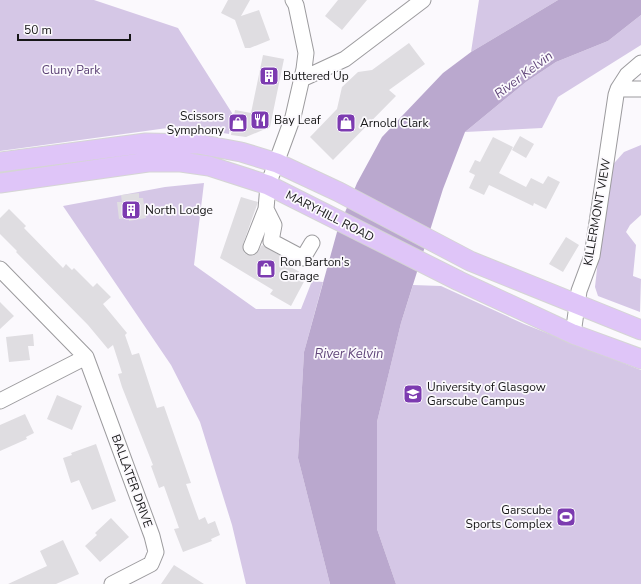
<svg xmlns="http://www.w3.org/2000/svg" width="641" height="584" font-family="'Nunito Sans',sans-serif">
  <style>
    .green { fill: #d5c7e6 }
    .water { fill: #baa8ce }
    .building { fill: #dfdde1 }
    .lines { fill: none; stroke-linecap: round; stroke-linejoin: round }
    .minor-casing { stroke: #9c9b9e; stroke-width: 17 }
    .major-casing { stroke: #d5d5d5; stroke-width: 21 }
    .minor { stroke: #fff; stroke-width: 15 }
    .major { stroke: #dfc5f8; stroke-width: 19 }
    .labels { text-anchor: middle; stroke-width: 3.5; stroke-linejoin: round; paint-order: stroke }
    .park-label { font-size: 12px; fill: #5a4074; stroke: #fbf9fd }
    .poi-label { font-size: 12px; fill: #161617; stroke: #fbf9fd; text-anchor: start }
    .street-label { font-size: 12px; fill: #161617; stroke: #fbf9fd }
    .water-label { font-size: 13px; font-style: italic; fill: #61467a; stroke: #fbf9fd }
  </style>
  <rect width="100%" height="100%" fill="#fbf9fd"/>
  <path class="green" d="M0,0H94L178,28L232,113L229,134L182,126L0,151Z
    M479,0H558L471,52Z
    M641,15V45L558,97L542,128L465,132L526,82L556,62L608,41Z
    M641,145V215L630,225L626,232L636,245L633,276L641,279L640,312L598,296L595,287L608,170L624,152Z
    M204,183L194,265L256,309H301L312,281L323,282L304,352L298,458L330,584H246L232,525L200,422L171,365L63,206L165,187Z
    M413,285L441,286L524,324L641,370V584H396L377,529V422L401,323Z"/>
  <path class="water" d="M558,0H641V15L608,41L556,62L526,82L465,132L443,189L401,323L377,422V529L396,584H330L298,458L304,352L337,232L357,183L382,137L443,73L471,52Z"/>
  <path class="building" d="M228,0H250L241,16L259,10L270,40L250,48H245L235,20L221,13Z
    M338,0H367L342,30L325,16Z
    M409,43L425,64L389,90L396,96L333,160L310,137L337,109L342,87L358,72L372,70Z
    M263,55L284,59L270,127L246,137L231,135L235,110L251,113Z
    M520,136L534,144L526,158L512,150Z
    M493,137L513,147L499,173L526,187L531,178L543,184L548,176L560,182L546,209L534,203L533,206L489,185L484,195L469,188L475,175L469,172L475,160L480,162Z
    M139,193V198H143L146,218L129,221V217L119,219L117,202H122L121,195Z
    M241,197L258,202L243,244L244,253L248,255L256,254L262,245L290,261L287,265L307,276L291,306L270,294L273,290L220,258Z
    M9,209L26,226L24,228L63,268L66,264L72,270L74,268L93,287L97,283L111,297L103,304L127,333L125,335L132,355L139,353L157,408L164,406L191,483L186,484L199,520L205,517L208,524L215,521L220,535L211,539L212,541L183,552L174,529L179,528L164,486L159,488L151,466L153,465L122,387L118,374L122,373L113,345L108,349L88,325L16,252L17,251L0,234V218Z
    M566,237L579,245L563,272L549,264Z
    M0,302L14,316L0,329Z
    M33,334L34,346H28L30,360L9,362L6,337Z
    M57,395L82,406L72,430L47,419Z
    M25,414L34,433L26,437L27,439L0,451V425Z
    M96,444L116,501L92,510L79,480L71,483L63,458L72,455L71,453Z
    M111,518L129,537L100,562L85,546L97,535L95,533Z
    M63,540L79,574L56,584H8L47,566L40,551Z
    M174,565L204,584H161Z"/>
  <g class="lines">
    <g class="minor-casing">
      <path id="minor" d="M302,79L345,59L423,0
        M618,89L627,75L641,63
        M266,209L274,225L271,241L303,258L312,243
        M251,247L266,209L268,185L293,117L304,69L306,53L296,5L293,0
        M0,269L86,357L152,536L156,552L151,564L112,584
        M573,334L579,291L592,256L616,95L618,89H641
        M0,401L86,357"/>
    </g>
    <g class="major-casing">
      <path id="major" d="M0,162L146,143L198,144L241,152L277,163L339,192L470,261L641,330
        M0,183L148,162H181L209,166L268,185L459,281L573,334L641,359"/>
    </g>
    <use href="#minor" class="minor"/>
    <use href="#major" class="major"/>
  </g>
  <defs>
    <g id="building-square" transform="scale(1)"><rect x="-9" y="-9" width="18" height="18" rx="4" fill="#7c3bb0" stroke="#fbf9fd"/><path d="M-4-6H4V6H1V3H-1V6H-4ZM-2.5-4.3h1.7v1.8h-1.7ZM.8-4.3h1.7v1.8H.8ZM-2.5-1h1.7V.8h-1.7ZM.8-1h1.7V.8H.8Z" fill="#fff"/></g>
    <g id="restaurant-square" transform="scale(1)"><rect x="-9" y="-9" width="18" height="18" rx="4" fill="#7c3bb0" stroke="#fbf9fd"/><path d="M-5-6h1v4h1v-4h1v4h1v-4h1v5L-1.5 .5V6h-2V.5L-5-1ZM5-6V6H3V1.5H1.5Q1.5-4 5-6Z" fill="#fff"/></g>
    <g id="shop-square" transform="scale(1)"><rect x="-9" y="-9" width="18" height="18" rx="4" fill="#7c3bb0" stroke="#fbf9fd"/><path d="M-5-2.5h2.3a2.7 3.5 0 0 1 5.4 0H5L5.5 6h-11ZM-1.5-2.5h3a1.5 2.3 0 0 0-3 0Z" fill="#fff"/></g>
    <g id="university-square" transform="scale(1)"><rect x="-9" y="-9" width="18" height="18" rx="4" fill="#7c3bb0" stroke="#fbf9fd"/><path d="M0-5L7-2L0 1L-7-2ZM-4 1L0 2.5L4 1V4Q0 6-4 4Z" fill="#fff"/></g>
    <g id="stadium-square" transform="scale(1)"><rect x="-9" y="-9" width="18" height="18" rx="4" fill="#7c3bb0" stroke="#fbf9fd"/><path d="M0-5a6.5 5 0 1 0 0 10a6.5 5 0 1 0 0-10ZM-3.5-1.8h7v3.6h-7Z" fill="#fff"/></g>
  </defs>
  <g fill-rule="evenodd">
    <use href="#building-square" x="269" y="76"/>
    <use href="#restaurant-square" x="260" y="120"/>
    <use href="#shop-square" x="238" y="123"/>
    <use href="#shop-square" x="346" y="123"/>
    <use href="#building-square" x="131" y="210"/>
    <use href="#shop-square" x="266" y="269"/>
    <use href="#university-square" x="413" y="394"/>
    <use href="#stadium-square" x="566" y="517"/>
  </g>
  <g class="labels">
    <g class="park-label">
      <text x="71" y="74">Cluny Park</text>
    </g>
    <g class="poi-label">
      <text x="283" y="80">Buttered Up</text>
      <text x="224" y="120" text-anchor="end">Scissors<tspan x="224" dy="14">Symphony</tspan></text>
      <text x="274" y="124">Bay Leaf</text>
      <text x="360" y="127">Arnold Clark</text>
      <text x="145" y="214">North Lodge</text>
      <text x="280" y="266">Ron Barton's<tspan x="280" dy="14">Garage</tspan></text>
      <text x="427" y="391">University of Glasgow<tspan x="427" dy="14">Garscube Campus</tspan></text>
      <text x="552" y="514" text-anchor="end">Garscube<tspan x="552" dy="14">Sports Complex</tspan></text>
    </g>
    <g class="street-label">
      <text transform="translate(597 212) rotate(-80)" y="4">KILLERMONT VIEW</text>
      <text transform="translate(330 216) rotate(27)" y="4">MARYHILL ROAD</text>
      <text transform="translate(132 481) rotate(70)" y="4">BALLATER DRIVE</text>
    </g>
    <g class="water-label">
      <text transform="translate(523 74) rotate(-37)" y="5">River Kelvin</text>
      <text x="349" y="358">River Kelvin</text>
    </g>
  </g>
  <path d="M18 34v6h112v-6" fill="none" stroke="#161617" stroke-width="2"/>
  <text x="24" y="34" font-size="12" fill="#161617" stroke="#fbf9fd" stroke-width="3" paint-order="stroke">50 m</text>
</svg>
